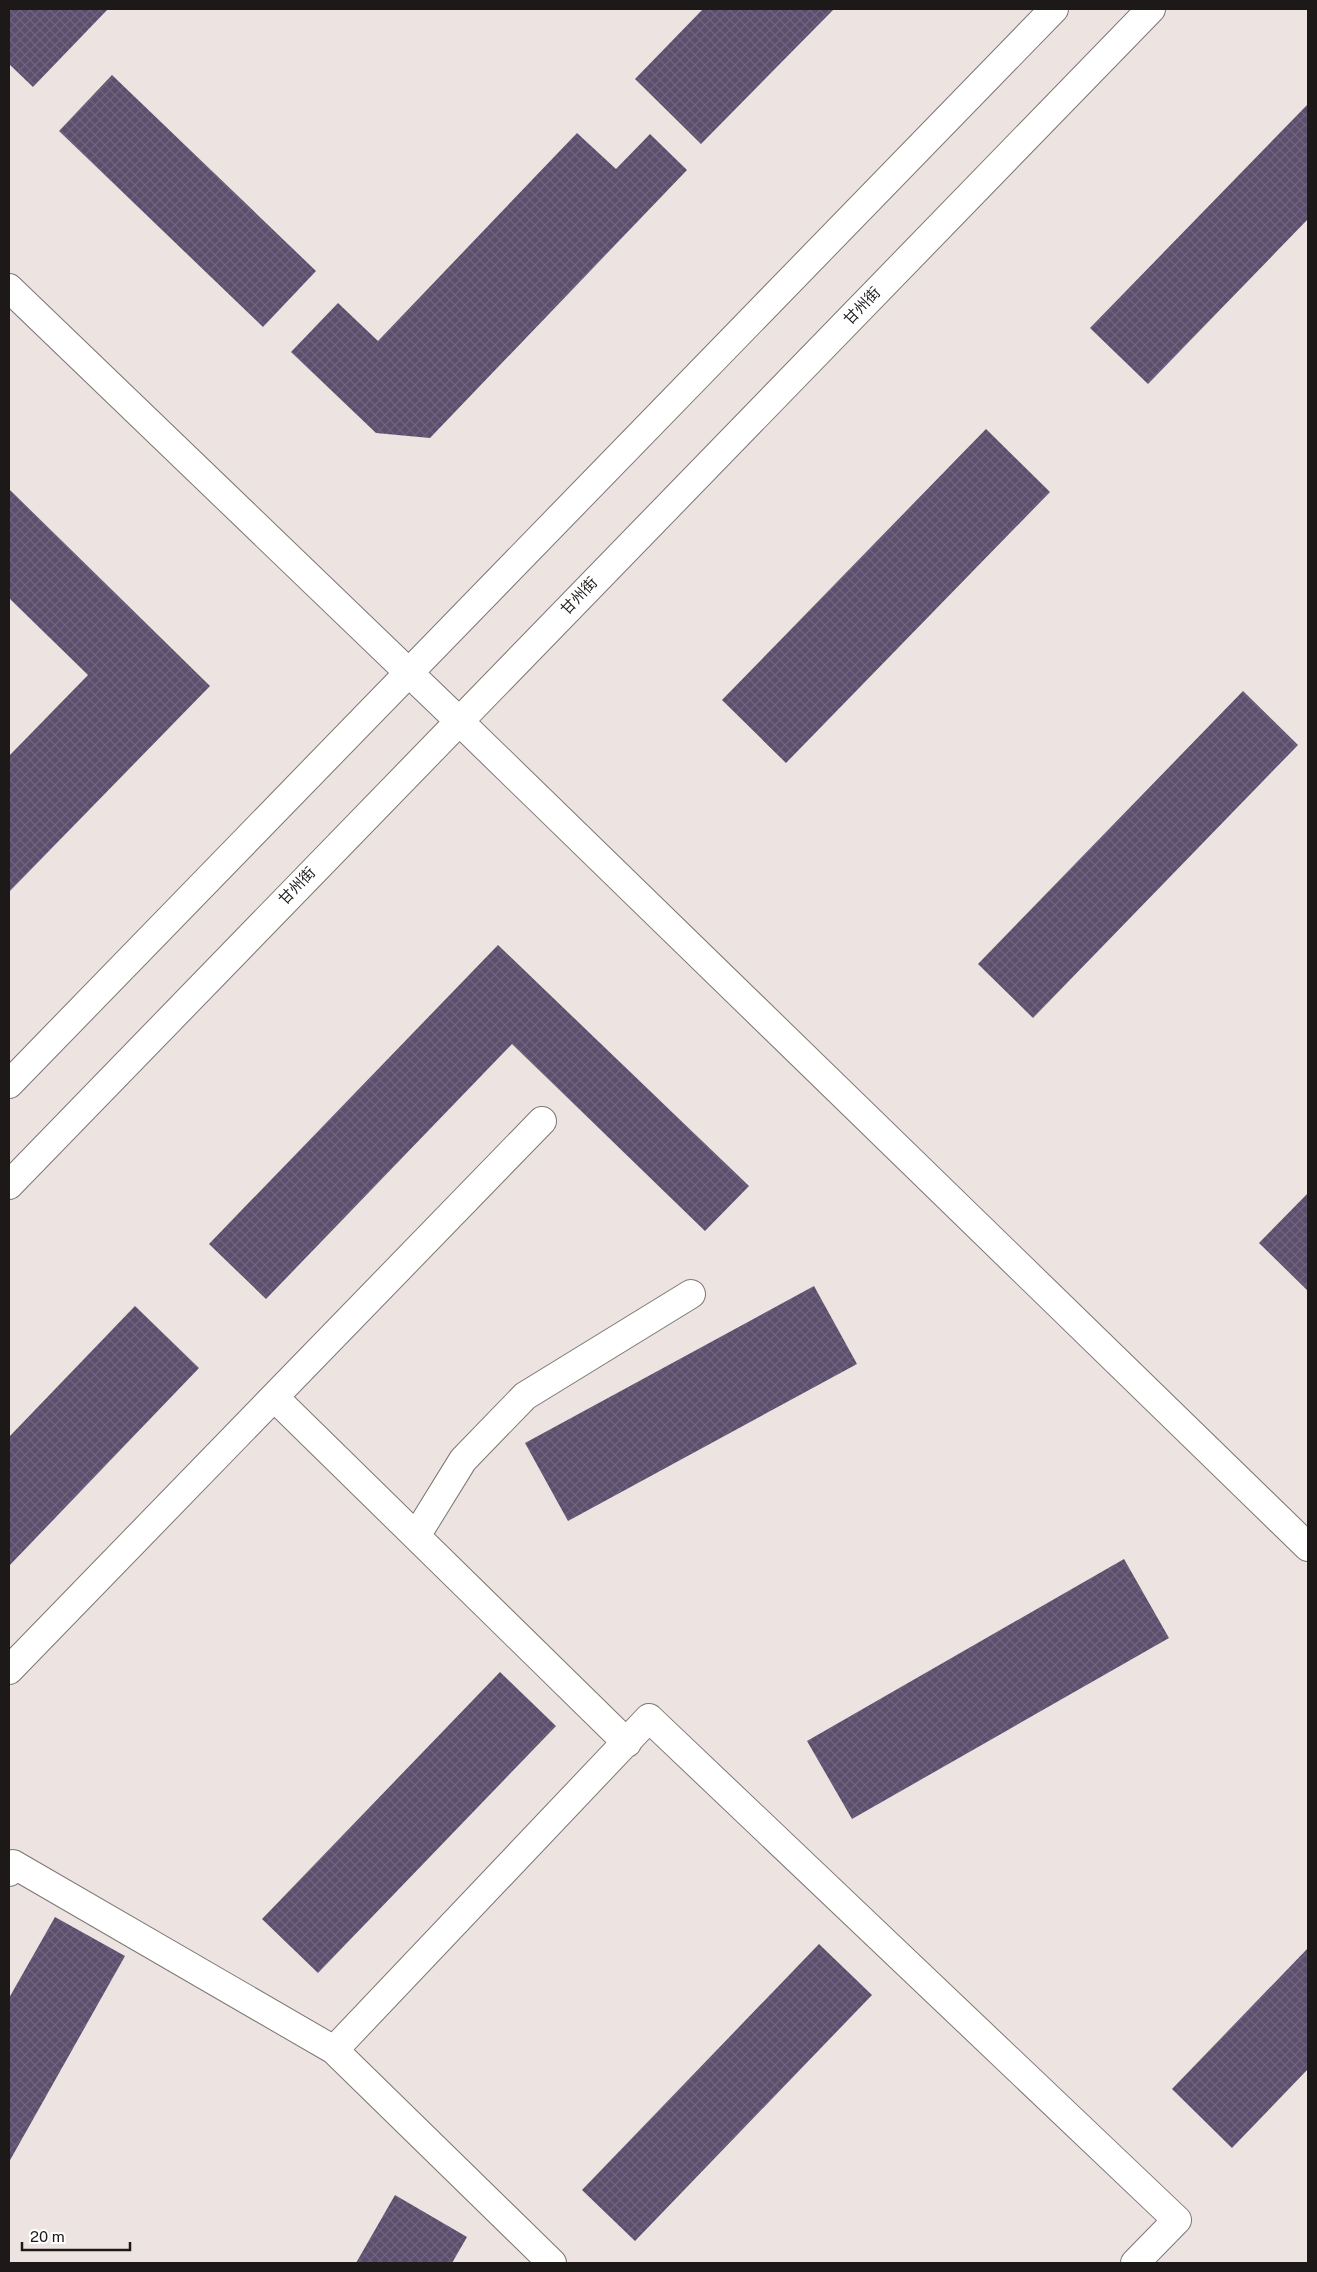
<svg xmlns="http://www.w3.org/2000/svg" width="1317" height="2272" font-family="'Public Sans','Noto Sans SC',sans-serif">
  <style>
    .building { fill: url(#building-cross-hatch) }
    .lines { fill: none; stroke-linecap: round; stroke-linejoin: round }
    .minor-casing { stroke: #7d7673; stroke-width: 30 }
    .minor { stroke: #fff; stroke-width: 28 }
    .labels { text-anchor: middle; stroke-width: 5; stroke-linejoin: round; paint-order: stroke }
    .street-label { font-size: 15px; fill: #1c1918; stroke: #fff }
  </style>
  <defs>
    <pattern id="building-cross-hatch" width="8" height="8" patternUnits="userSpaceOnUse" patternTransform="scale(1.25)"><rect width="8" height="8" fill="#5c4f6e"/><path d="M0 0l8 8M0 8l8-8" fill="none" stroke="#6f647d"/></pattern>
  </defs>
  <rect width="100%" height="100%" fill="#ede4e1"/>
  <path class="building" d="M9,9H108L33,87L9,64Z
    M703,9H834L701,144L635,79Z
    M112,75L316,271L263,327L59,131Z
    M1308,104V219L1148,384L1090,328Z
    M577,133L616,169L650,134L687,170L430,438L376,433L291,352L338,303L378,341Z
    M986,429L1050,492L786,763L722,700Z
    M9,489L210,686L9,892V756L88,675L9,598Z
    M1243,691L1298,745L1033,1018L978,964Z
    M498,945L749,1186L705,1231L512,1044L266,1299L209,1244Z
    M1308,1193V1291L1259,1243Z
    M814,1286L857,1364L568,1521L525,1443Z
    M135,1306L199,1368L9,1566V1437Z
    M1124,1559L1169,1638L852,1819L807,1741Z
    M500,1672L556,1726L318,1973L262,1919Z
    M55,1917L125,1956L9,2162V1998Z
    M819,1944L872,1995L635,2241L582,2190Z
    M1308,1948V2069L1232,2148L1172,2089Z
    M395,2195L467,2237L452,2263H356Z"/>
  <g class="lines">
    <g class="minor-casing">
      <path id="minor" d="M9,288L458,720L1308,1547
        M9,1084L1054,9
        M9,1185L1151,9
        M274,1397L627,1743
        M416,1536L463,1460L525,1396L691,1294
        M9,1670L542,1121
        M9,1872L13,1864L334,2050
        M552,2263L334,2050L649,1718L1177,2220L1135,2263"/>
    </g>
    <use href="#minor" class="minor"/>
  </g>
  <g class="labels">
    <g class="street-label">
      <text transform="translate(862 306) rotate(-46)" y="5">甘州街</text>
      <text transform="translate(579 596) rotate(-46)" y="5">甘州街</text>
      <text transform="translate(297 886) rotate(-46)" y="5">甘州街</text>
    </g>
  </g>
  <rect width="1317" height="2272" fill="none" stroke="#1c1918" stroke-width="20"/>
  <path d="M22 2242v8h108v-8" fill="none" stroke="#1c1918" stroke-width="2.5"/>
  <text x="30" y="2242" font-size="15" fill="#1c1918" stroke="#ffffff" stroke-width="4" paint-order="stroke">20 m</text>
</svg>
